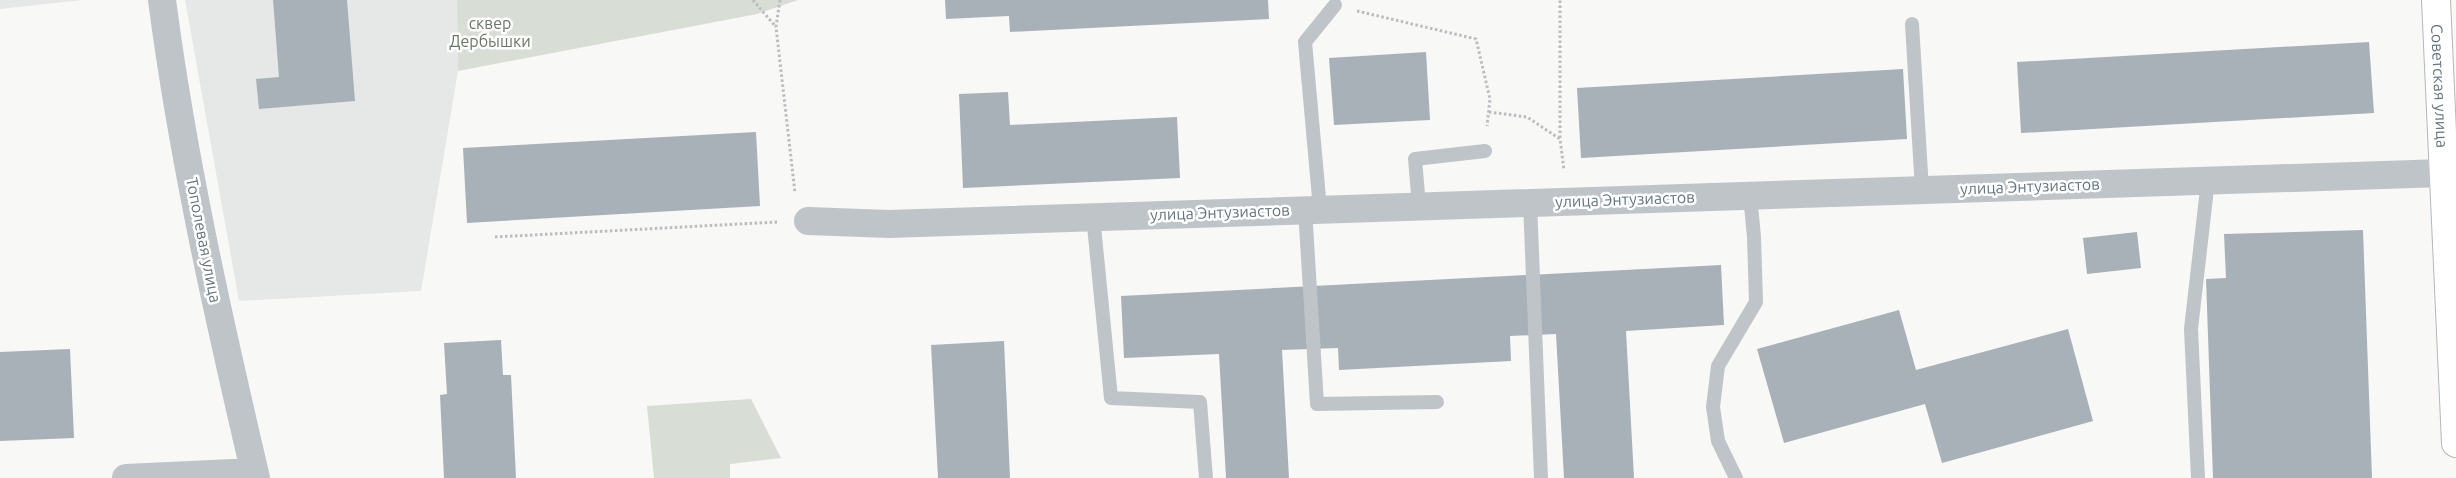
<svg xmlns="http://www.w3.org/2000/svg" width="2456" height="478" font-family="Ubuntu,sans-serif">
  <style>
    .built { fill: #e6e7e7 }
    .green { fill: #d8ddd5 }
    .building { fill: #a8b1b7 }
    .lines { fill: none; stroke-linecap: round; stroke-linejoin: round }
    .secondary-casing { stroke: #b2b8bc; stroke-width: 30 }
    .path { stroke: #babdc0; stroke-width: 3; stroke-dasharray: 2.5 2.5; stroke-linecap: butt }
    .lane { stroke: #bfc4c8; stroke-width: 14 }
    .street { stroke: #bfc4c8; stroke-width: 28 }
    .secondary { stroke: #fff; stroke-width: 28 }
    .labels { text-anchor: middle; stroke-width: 5; stroke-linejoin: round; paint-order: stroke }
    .park-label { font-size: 16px; fill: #677863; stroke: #fff }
    .street-label { font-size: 16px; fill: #647580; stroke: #fff }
  </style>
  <rect width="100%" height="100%" fill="#f8f8f6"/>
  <path class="built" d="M0,0H83L0,9Z
    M185,0H457L458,71L421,291L239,301Z"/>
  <path class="green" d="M457,0H798L757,14L458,71Z
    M751,399L781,458L730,464V478H654L647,406Z"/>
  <path class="building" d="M273,0H347L355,101L259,109L256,79L279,77Z
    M945,0H1268L1269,19L1010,32L1009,16L946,19Z
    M2369,42L2374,113L2021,133L2017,62Z
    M1426,52L1430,120L1334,125L1329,58Z
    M1903,69L1907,139L1581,158L1577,88Z
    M1008,92L1010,125L1177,117L1180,178L963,188L959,94Z
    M756,132L760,206L467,223L463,148Z
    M2363,230L2372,478H2213L2206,279L2226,278L2224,234Z
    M2137,232L2141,268L2087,274L2083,238Z
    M1721,265L1724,325L1626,331L1634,478H1564L1556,334L1510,336L1511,361L1339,370L1338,348L1282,350L1289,478H1226L1219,354L1124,358L1121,296Z
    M1899,310L1916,370L2068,329L2093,421L1942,463L1925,404L1784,443L1757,349Z
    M501,340L503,375H511L516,478H444L440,395L447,394L444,343Z
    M1004,341L1010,478H938L931,345Z
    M70,349L74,438L0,441V352Z"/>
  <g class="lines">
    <g class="secondary-casing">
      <g id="secondary">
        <path id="s1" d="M2436,0L2456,443"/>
      </g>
    </g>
    <path class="path" d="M753,0L776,27
      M780,0L776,27L795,193
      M1357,11L1476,39L1490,99L1487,126
      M1489,112L1527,117L1560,139L1564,170
      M1560,138V0
      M495,237L777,222"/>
    <path class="lane" d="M1912,24L1922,190
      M1530,202L1541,478
      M1419,206L1415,159L1485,151
      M1305,209L1317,404L1437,402
      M1320,209L1305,42L1335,5
      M1093,216L1111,398L1200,402L1206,478
      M1736,478L1718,441L1713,407L1718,366L1756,302L1754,237L1750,195
      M2198,478L2191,329L2208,180"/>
    <path class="street" d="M162,0C183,161 219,320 256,478
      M808,221L889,224L2443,173
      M126,478L254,472"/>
    <use href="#secondary" class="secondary"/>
  </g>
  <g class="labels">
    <g class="park-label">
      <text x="490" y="29">сквер<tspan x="490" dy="18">Дербышки</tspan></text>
    </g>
    <g class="street-label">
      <text dy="6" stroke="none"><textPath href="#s1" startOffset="86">Советская улица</textPath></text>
      <text transform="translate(2030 186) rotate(-2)" y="6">улица Энтузиастов</text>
      <text transform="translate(1625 199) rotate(-2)" y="6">улица Энтузиастов</text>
      <text transform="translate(1220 212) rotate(-2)" y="6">улица Энтузиастов</text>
      <text transform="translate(204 240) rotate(79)" y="6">Тополевая улица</text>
    </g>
  </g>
</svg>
